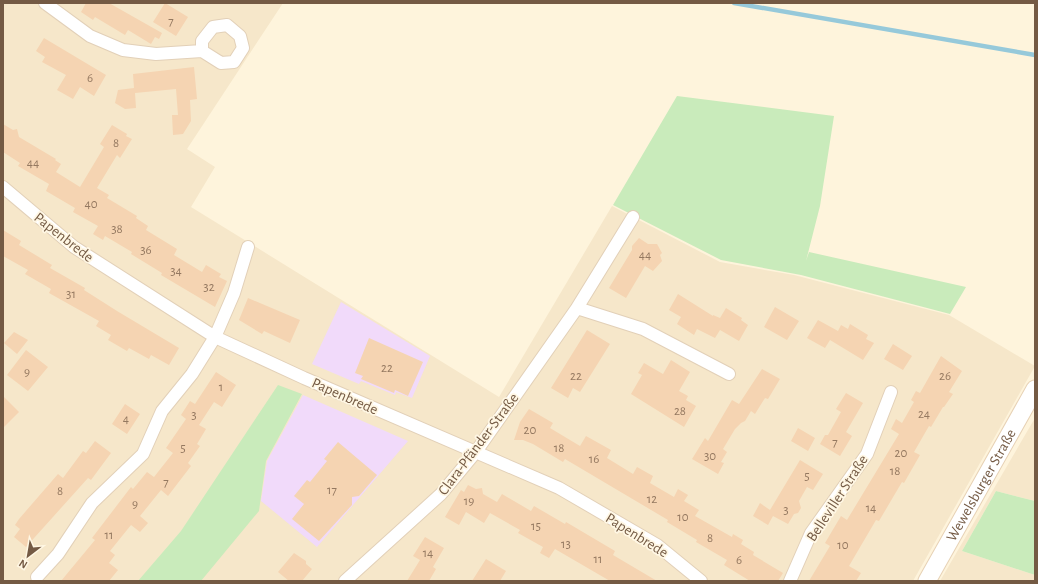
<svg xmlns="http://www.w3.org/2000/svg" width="1038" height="584" font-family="'Alegreya Sans',sans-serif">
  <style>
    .residential { fill: #f6e7ca }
    .education { fill: #f1dafa }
    .green { fill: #c9ebbb }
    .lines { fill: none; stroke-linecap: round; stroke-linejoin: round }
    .stream { stroke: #96c9da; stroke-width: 4.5 }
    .building { fill: #f5d4b2 }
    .street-casing { stroke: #e2d0b8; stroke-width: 14 }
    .secondary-casing { stroke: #e7d2b6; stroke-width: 19 }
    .street { stroke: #fff; stroke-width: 12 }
    .secondary { stroke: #fff; stroke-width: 17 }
    .labels { text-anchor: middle; stroke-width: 3.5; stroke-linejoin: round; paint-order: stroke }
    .number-label { font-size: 13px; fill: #947860 }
    .street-label { font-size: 15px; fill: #745a44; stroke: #fff7e4 }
  </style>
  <rect width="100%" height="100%" fill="#fef4dc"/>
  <path class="residential" d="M3,3H283L187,149L215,167L191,207L499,397L612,206L720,262L794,275L949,315L1035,366L913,581H3Z
    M1035,418V501L996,491L962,551L1035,575V581H940Z"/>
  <path class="education" d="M341,302L430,356L412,398L396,392L395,395L361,381L359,384L312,364Z
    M303,395L408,441L317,547L261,501L267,461Z"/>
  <path class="green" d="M677,96L834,116L820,206L806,261L809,252L966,287L950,314L801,275L721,260L613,205Z
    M278,385L302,394L266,461L259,511L201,581H138L181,531Z
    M996,491L1035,501V575L962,551Z"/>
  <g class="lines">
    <path class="stream" d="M734,3L1035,55"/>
  </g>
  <path class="building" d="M86,3H109L162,33L159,39L155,37L151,44L128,30L125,35L95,17L93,20L81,12Z
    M165,3L188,17L176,36L153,22Z
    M44,38L106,75L94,96L80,87L73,99L57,90L66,75L42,62L45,57L36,51Z
    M194,67L197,99L190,100L191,121L183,134L173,135L172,115H178L176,89L135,93L136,108L125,109L115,103L118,90L134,88L133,74Z
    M3,124L13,130L17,129L19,137L56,159L55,160L61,164L56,172L80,187L104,147L100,144L112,125L127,134L126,136L132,139L120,158L117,155L97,188L109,195L107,198L137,216L136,218L148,226L146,230L177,249L174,255L202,272L206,265L221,274L219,277L227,281L215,307L161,275L162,273L131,254L132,252L105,236L103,240L93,234L98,226L73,212L75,208L46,191L49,184L18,166L20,163L3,152Z
    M3,230L21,241L19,245L52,265L50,268L85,288L84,290L117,311L179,348L169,365L151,355L149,359L129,348L127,351L108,340L111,335L96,326L99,321L49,293L51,289L25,274L28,270L3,256Z
    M639,238L648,244H657L662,253L660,255L662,261L653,271L645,266L626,298L609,288L632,250V246Z
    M678,294L713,316V315L720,318L726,308L742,318L741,320L748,325L739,341L720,330L715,338L697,329L694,335L677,324L681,317L669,310Z
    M248,298L300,320L290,343L264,331L262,334L239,320Z
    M775,307L799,321L787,340L764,327Z
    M818,320L838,331L841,325L848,329L850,324L868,335L866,339L874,343L863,360L830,340L825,348L807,338Z
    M587,330L610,344L580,392L573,388L568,398L551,388Z
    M14,332L28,340L17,354L4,343Z
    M369,338L423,362L408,396L395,390L394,393L361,379L363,376L355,373Z
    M893,344L912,356L903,370L884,359Z
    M26,350L48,367L28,391L7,375Z
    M941,356L962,371L949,392L953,394L944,407H943L931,427L929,426L914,452L920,455L904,483L902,482L879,521L876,520L849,566L861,573L856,581H809L830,546L825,543L841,516L847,520L899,434L891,429L896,419L902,423L914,402L911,400L916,391L920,393Z
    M671,360L690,372L679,391L688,396L686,400L696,406L684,427L631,394L642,375L638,373L644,363L663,374Z
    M762,369L780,379L768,399L765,398L755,414L751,411L745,421L741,423L735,429L723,449L727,452L721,462L724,463L718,474L692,459L705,438L708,441L732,400L739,404Z
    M216,372L236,385L222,407L214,402L199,425L206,429L197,444L200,446L188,463L191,466L168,496L161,490L140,516L148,523L140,532L131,525L110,551L115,555L109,563L118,570L109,581H61L95,540L92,538L131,487L133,489L147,472L154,477L173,453L166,448L186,419L181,415L190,401L195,404Z
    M846,393L863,403L846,432L852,436L840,456L820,444L825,435H828L841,412L836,409Z
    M3,396L19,412L3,428Z
    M125,404L140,414L127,434L112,424Z
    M529,409L553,423L550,428L580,446L586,436L611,450L607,458L633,474L637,467L653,476L650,483L674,497L678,489L688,495L684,501L699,510L695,516L732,537L733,534L743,540L741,544L754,552L753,555L783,573L778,581H750L724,565L727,560L696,542L697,540L667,522L668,520L565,459L563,462L533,444L523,440H514L520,422Z
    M798,428L815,438L808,451L791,441Z
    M95,441L111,453L91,480L88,478L26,547L14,537L20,529L15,525L19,519L58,474L63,478L83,451L86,453Z
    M338,442L377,475L359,496L352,497V505L319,541L292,519L304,504L294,496L307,480L310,482L327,461L324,459Z
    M800,460L823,474L813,490L807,487L799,501L801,508L798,513L794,514L788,524L773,516L768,525L753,516L760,503L770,510Z
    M468,485L476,489L482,488L483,494L497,502L502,494L531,511L534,506L565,524L566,522L615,551L613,555L657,581H610L555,549L549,558L540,553L543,547L518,533L520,530L490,513L484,523L466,512L459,525L445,517L461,490L464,492Z
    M425,537L444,548L433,567L436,569L429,581H407L420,560L413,556Z
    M294,553L306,561V564L312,569L302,581H289L278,572Z
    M486,559L506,571L500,581H472Z"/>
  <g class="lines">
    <g class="street-casing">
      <path id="street" d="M45,3L90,36L123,50L156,54L202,51L221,63L234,62L243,48L240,36L227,25L213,27L202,41V51
        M3,187L74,247L215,337L304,378L559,488L657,545L701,581
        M577,308L643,329L729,374
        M37,577L58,554L92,503L143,454L162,411L192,374L215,337L234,293L248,247
        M345,581L441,494L475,453L577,308L633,217
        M790,581L811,533L867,454L891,392"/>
    </g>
    <g class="secondary-casing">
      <g id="secondary">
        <path id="s1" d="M927,581L1035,389"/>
      </g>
    </g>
    <use href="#street" class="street"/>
    <use href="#secondary" class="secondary"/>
  </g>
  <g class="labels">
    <g class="number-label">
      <text x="171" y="25">7</text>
      <text x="90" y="82">6</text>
      <text x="116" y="147">8</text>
      <text x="33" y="167">44</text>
      <text x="91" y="208">40</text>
      <text x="117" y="233">38</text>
      <text x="146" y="254">36</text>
      <text x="645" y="259">44</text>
      <text x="176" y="275">34</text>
      <text x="209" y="291">32</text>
      <text x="71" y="298">31</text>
      <text x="387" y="372">22</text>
      <text x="27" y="376">9</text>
      <text x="576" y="380">22</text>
      <text x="945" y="380">26</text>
      <text x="221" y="391">1</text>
      <text x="680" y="415">28</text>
      <text x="924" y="418">24</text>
      <text x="194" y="419">3</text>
      <text x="126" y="423">4</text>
      <text x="530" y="434">20</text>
      <text x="835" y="446">7</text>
      <text x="183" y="452">5</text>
      <text x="559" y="452">18</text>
      <text x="901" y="457">20</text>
      <text x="710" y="460">30</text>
      <text x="594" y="463">16</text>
      <text x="895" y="475">18</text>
      <text x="807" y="480">5</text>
      <text x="166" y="486">7</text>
      <text x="332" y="494">17</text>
      <text x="60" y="495">8</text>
      <text x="652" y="503">12</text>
      <text x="469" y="505">19</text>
      <text x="135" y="508">9</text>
      <text x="871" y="512">14</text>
      <text x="786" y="514">3</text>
      <text x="683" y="521">10</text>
      <text x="536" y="530">15</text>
      <text x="109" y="539">11</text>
      <text x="710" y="542">8</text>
      <text x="566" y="548">13</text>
      <text x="843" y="549">10</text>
      <text x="428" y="557">14</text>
      <text x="598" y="563">11</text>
      <text x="739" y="564">6</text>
    </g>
    <g class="street-label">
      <text transform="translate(64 237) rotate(38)" y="5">Papenbrede</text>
      <text transform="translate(345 396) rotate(24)" y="5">Papenbrede</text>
      <text transform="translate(478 444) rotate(-53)" y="5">Clara-Pfänder-Straße</text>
      <text dy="5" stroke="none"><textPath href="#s1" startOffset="110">Wewelsburger Straße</textPath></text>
      <text transform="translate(837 498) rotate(-57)" y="5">Belleviller Straße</text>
      <text transform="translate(637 535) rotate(32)" y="5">Papenbrede</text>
    </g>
  </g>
  <rect width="1038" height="584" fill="none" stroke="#745a44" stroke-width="8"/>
  <g transform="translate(28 556) rotate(211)" stroke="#fff7e4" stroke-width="3" paint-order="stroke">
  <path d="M0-3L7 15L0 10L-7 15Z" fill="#745a44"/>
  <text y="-6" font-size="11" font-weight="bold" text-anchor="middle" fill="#745a44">N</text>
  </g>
</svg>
